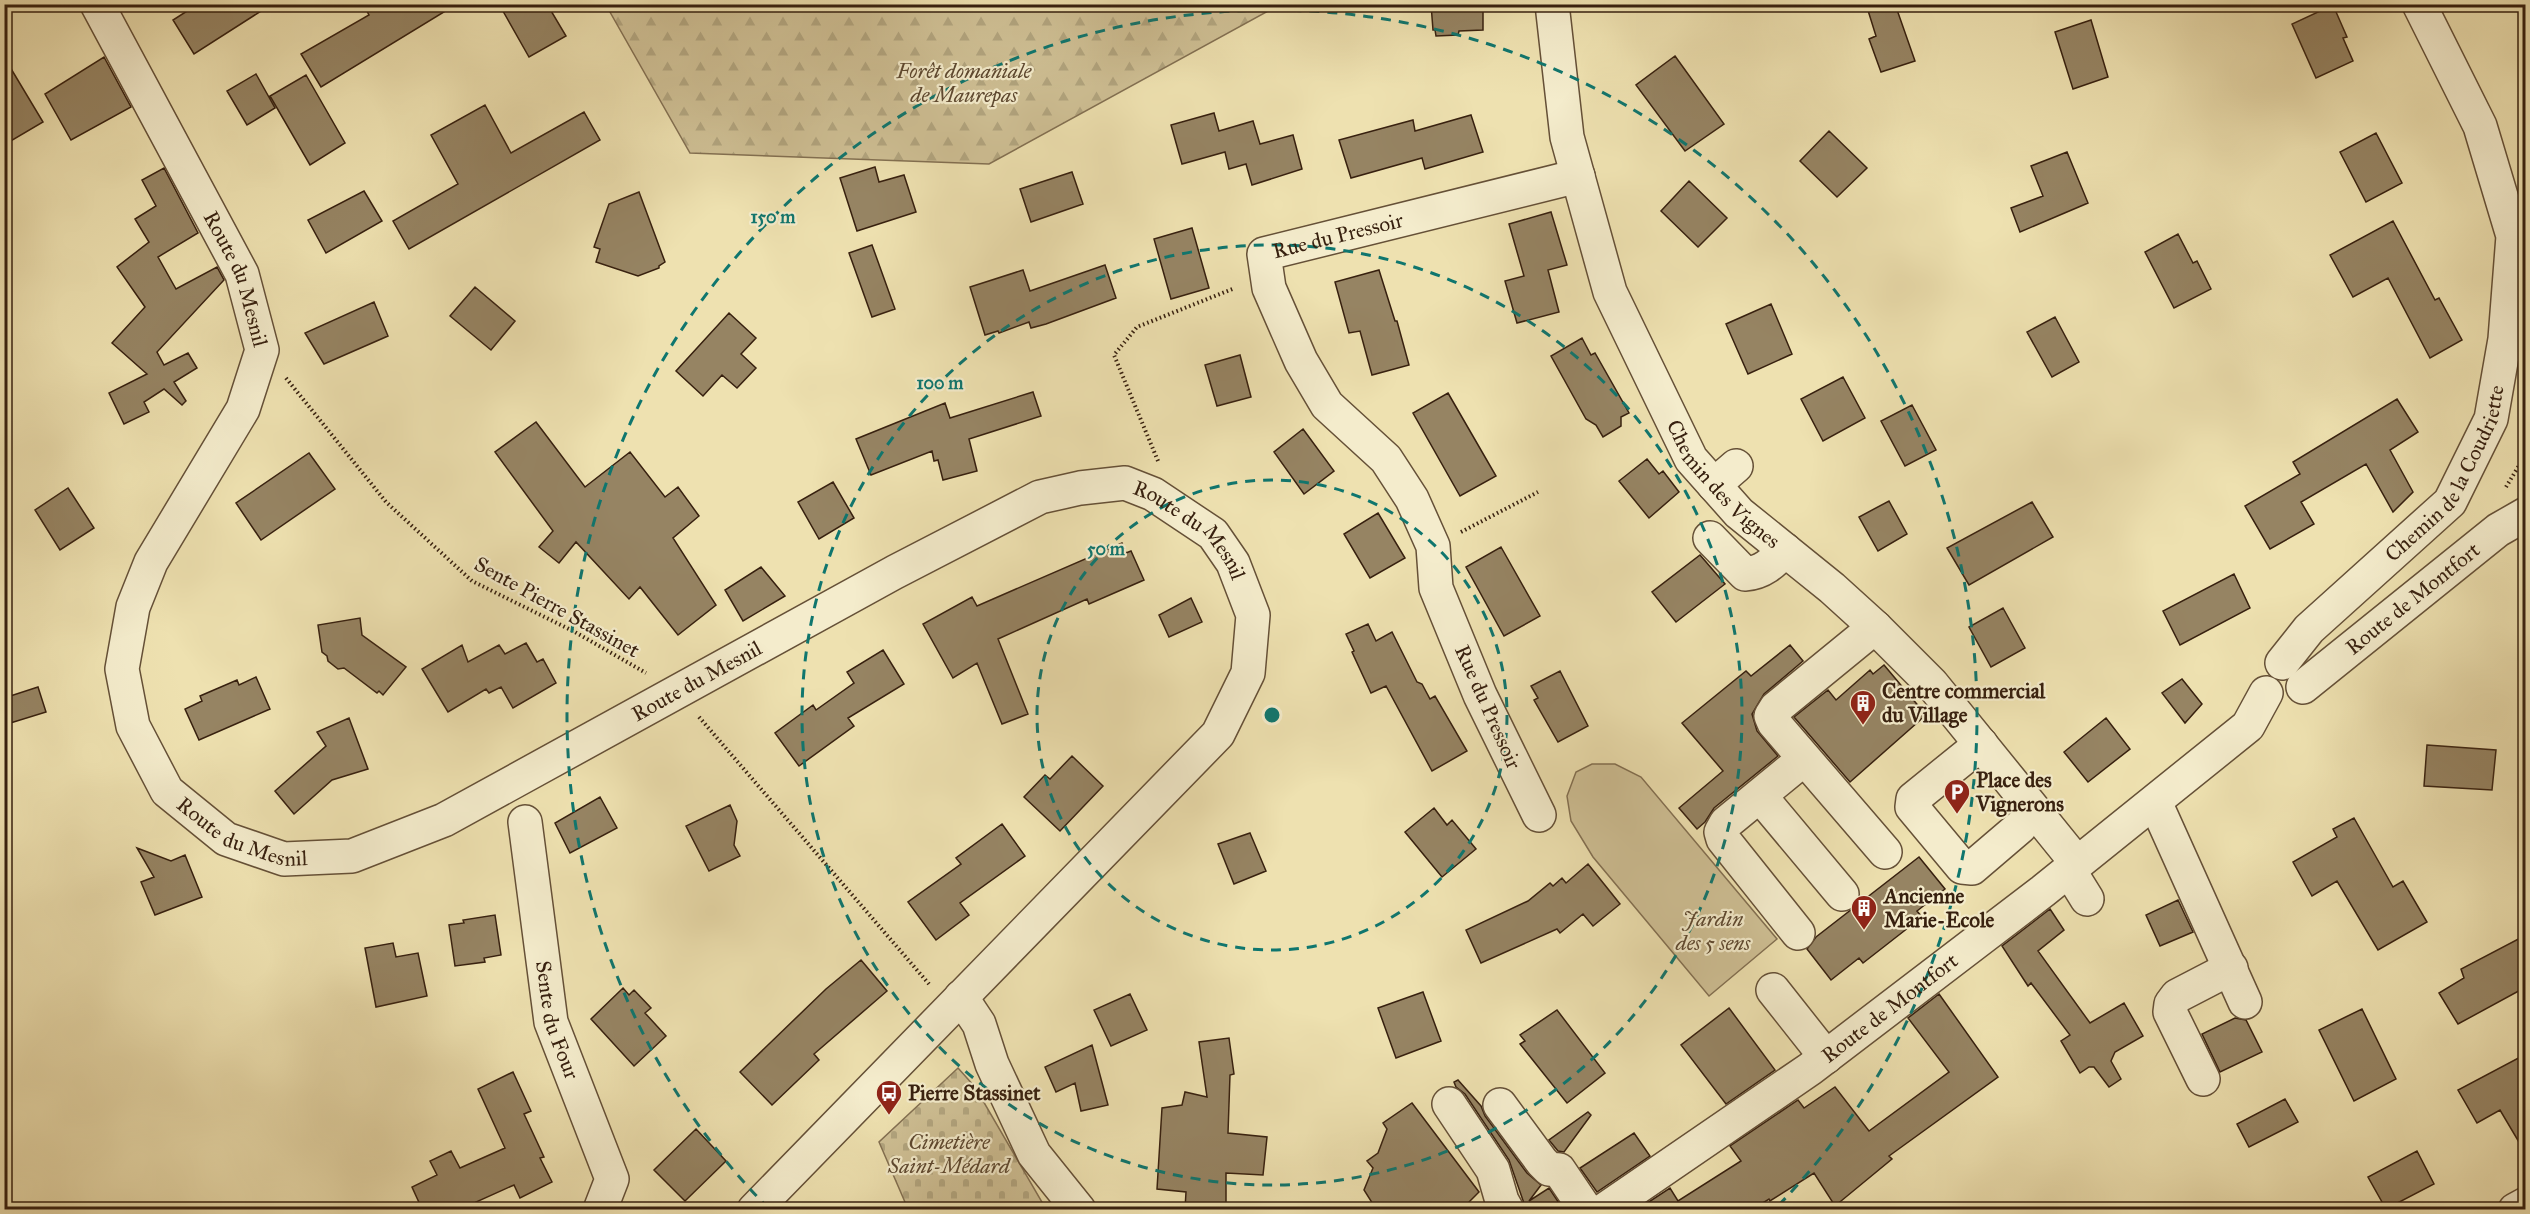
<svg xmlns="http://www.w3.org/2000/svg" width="2530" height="1214" font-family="'IM FELL Great Primer',serif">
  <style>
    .forest { fill: url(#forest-firs); stroke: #837052; stroke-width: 1.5 }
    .cemetery { fill: url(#cemetery-stones); stroke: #837052; stroke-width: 1.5 }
    .garden { fill: #cfc095; stroke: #837052; stroke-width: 1.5 }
    .building { fill: #968463; stroke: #37200f; stroke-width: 1.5 }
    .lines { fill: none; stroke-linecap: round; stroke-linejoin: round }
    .minor-casing { stroke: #655037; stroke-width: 36 }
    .path { stroke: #37200f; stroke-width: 4; stroke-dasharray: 1.5 3; stroke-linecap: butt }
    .minor { stroke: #f4eccc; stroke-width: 33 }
    .ring { fill: none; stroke: #0f766e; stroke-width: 3; stroke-dasharray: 10 8 }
    .labels { text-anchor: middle; stroke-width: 4.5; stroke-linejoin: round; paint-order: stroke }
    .park-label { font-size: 21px; font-style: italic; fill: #5d4830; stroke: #f4eccc }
    .street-label { font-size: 21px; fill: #37200f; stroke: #f4eccc }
    .poi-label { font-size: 21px; font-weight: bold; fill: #37200f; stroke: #f4eccc; text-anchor: start }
    .centre { fill: #0f766e; stroke: #f4eccc; stroke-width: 3 }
    .ring-label { font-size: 18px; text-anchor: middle; font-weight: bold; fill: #0f766e; stroke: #f4eccc; stroke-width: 4.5; stroke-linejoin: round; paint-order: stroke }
  </style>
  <defs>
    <pattern id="forest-firs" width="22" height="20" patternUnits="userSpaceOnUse" patternTransform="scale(1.5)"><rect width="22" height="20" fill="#cfc095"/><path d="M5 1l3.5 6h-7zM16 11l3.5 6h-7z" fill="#b2a57f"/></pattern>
    <pattern id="cemetery-stones" width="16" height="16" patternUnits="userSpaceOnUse" patternTransform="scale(1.5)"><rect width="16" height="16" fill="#cfc095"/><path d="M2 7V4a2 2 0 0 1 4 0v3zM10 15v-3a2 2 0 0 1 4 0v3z" fill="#b2a57f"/></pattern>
  </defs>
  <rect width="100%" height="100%" fill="#eee1b0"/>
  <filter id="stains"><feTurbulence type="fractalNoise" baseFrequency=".00333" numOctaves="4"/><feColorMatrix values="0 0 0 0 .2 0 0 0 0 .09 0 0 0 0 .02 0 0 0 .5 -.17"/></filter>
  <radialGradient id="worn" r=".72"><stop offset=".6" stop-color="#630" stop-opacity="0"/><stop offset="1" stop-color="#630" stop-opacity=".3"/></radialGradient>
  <path class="forest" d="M606,5H1279L989,164L690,153Z"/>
  <path class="cemetery" d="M958,1068L975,1087L1046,1209H908L879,1142Z"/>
  <path class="garden" d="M1592,764H1615L1641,777L1777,939L1709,996L1593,857L1571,821L1567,796L1576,772Z"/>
  <path class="building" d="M198,4H272L194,54L173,20Z
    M363,4H457L321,87L301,54L369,15Z
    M499,4H547L566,36L529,57Z
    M1431,4H1483V30L1459,31L1458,35L1436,36L1435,30H1433Z
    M1866,4H1895L1915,61L1881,72L1869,39L1876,36Z
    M2333,5L2347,37L2343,38L2353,61L2316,78L2292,24Z
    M2091,20L2108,77L2073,89L2055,32Z
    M1675,56L1724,124L1685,151L1636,85Z
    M4,57L43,122L4,145Z
    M104,57L131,107L71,140L45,94Z
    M256,74L275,108L247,125L227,91Z
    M306,75L345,143L310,165L270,96Z
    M485,105L511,153L584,112L600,140L409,249L393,221L458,184L431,135Z
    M1214,113L1219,131L1253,121L1260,144L1293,135L1302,169L1252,185L1246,164L1229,169L1225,152L1182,164L1171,125Z
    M1471,115L1483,152L1425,169L1422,158L1351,178L1339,140L1413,120L1415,131Z
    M1829,131L1867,168L1837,197L1800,161Z
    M2376,133L2402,183L2366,202L2340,152Z
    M2067,152L2088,203L2020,232L2011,208L2043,196L2031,166Z
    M875,167L879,182L904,175L916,212L857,231L840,178Z
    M164,168L198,233L158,257L176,289L217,267L224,280L157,352L164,365L188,353L197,368L174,382L186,401L182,405L164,389L144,402L149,412L124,424L109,393L147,374L112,343L145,307L117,267L149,242L135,219L156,206L142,180Z
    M1072,172L1083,204L1031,222L1020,189Z
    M1689,181L1727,218L1698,247L1661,211Z
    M364,191L382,221L326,253L308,220Z
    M639,192L665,262L659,266V268L638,276L596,262L600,249L594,247L609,204Z
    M1551,212L1567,265L1548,270L1559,312L1517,323L1505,281L1524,276L1509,224Z
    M2393,221L2435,300L2439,298L2462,340L2430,358L2388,278L2353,297L2330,255Z
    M1192,228L1209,288L1171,299L1154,239Z
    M2178,234L2193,263L2197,261L2211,289L2174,308L2145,252Z
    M872,245L895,309L872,317L849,253Z
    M1105,265L1116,298L1046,324L1031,328L1029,322L999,333L998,331L985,335L970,287L1023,270L1030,291Z
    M1379,270L1395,321H1397L1409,365L1372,375L1360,331L1349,333L1335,282Z
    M475,287L515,321L491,350L450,316Z
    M374,302L388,336L324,364L305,333Z
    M1771,304L1792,354L1748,374L1726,324Z
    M729,313L756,338L741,354L756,368L737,388L722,375L703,396L676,371Z
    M2055,317L2079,362L2052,377L2027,332Z
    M1582,338L1591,355L1595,353L1629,413L1621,417V426L1603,437L1596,425L1586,419L1551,356Z
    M1240,355L1251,397L1217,406L1205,365Z
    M1843,377L1865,418L1823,441L1801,399Z
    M1033,392L1041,416L969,439L977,471L943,480L938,460L934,461L932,451L871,475L856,439L945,403L950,418Z
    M1448,393L1496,476L1460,496L1413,413Z
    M2397,399L2418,432L2390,450L2413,492L2393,512L2366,464L2301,502L2314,524L2270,549L2245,506L2300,474L2293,462Z
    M1912,405L1936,450L1905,466L1881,421Z
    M536,422L585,487L630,452L665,497L678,487L699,516L673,538L716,605L678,635L640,587L629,599L576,542L559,563L539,547L553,531L495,452Z
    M1303,429L1334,471L1304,494L1274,452Z
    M309,453L335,489L261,540L236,503Z
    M1647,459L1659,474L1663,471L1679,492L1649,518L1619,481Z
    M833,482L854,518L819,539L798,502Z
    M68,488L94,528L60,550L35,510Z
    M1889,501L1907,534L1878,551L1859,517Z
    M2032,502L2053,537L1969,585L1947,548Z
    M1378,513L1405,558L1370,578L1344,534Z
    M1122,543L1126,553L1131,551L1144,580L1089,604L1087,599L998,639L1028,714L1002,724L977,663L953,678L923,624L972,597L977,606Z
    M1501,547L1540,616L1504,636L1466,567Z
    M1700,555L1725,584L1676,622L1652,592Z
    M761,567L785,596L743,621L725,590Z
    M2234,574L2250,608L2180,645L2163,611Z
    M1191,598L1202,622L1169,637L1159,615Z
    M2003,608L2025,648L1991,667L1969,627Z
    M360,618L362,635L406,667L383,695L379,691L377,693L344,668L338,669L328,661L327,656L322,652L318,625Z
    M1368,624L1376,641L1392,632L1417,682L1422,684L1430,699L1435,696L1467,751L1432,771L1386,686L1371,693L1352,652L1354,651L1346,634Z
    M526,643L537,662L543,659L556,683L513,708L501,687L489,693L486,689L448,712L422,669L462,645L468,662L499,645L505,654Z
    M1790,645L1803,661L1764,694L1752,714L1757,731L1778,756L1714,808L1705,822L1697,829L1679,808L1723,771L1682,723L1746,671L1751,676Z
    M883,650L904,684L848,718L854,726L799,766L775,733L813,705L816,710L854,683L847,672Z
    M1884,665L1926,715L1850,782L1794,717L1828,690L1836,700L1870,670L1873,674Z
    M1560,671L1588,726L1558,742L1534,700L1538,698L1531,686Z
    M256,677L270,709L199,740L185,709L202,701L200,696L237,680L239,685Z
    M2182,679L2202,704L2185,723L2162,693Z
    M38,687L46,712L4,725V698Z
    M349,718L368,769L332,780L294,814L275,791L326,746L317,732Z
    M2106,718L2130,749L2088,782L2064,752Z
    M2427,745L2496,750L2492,790L2424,786Z
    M1072,756L1103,786L1060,831L1024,797L1045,775L1050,779Z
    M600,797L617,828L570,853L555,823Z
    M730,805L737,821L734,845L740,856L709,871L686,826Z
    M1434,808L1447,825L1452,820L1476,849L1442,877L1405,832Z
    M2354,818L2393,887L2403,881L2427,922L2378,950L2337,881L2312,896L2293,862L2337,837L2333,829Z
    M1002,824L1025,856L960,903L969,915L936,940L908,902L961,864L956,858Z
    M1250,833L1266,871L1234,884L1218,844Z
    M137,848L171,861L185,855L202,897L155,915L141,882L154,877Z
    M1919,857L1945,889L1917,911L1922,917L1863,963L1859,958L1831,980L1807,949L1816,937Z
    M1588,864L1620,904L1593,926L1583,914L1560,933L1557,929L1481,963L1466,930L1528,901L1550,883L1553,886L1562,878L1566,883Z
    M2178,900L2193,932L2160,946L2146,915Z
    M2050,909L2064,930L2038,951L2090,1023L2124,1003L2143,1036L2115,1052L2111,1061L2121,1079L2109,1087L2094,1067H2089L2080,1073L2061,1041L2070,1035L2031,983L2028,986L2002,946Z
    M495,915L501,955L484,958L485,962L455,966L449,925L464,923L463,920Z
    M2526,935V987L2458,1024L2439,993L2464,978L2461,969Z
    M393,943L396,957L418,953L427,996L376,1007L365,948Z
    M861,960L887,991L814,1054L819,1060L772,1105L740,1072L826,989Z
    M623,988L629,995L634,990L651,1008L645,1013L666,1036L634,1066L591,1019Z
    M1423,992L1441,1041L1396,1058L1378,1008Z
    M1130,994L1147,1030L1111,1046L1094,1010Z
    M1939,994L1998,1077L1889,1156L1892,1159L1835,1206L1814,1173L1770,1201L1769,1199L1753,1209H1638L1670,1188L1678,1201L1741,1161L1730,1146L1798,1100L1804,1108L1835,1087L1869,1131L1949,1072L1908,1018Z
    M1729,1008L1775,1070L1726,1104L1681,1045Z
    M2362,1009L2396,1079L2354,1101L2319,1030Z
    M1557,1010L1605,1073L1567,1103L1520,1044L1525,1041L1520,1035Z
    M2235,1018L2246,1020L2262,1052L2220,1072L2202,1034Z
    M1229,1038L1234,1074L1230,1075L1228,1133L1267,1137L1263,1175L1226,1173V1209H1185L1186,1192L1157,1189L1162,1108L1182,1105L1185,1092L1207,1097L1199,1042Z
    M1092,1045L1108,1105L1081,1111L1075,1083L1056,1092L1045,1067Z
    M2526,1054V1154L2500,1110L2477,1123L2458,1090Z
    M513,1072L531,1111L524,1114L544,1157L540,1158L552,1182L520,1198L514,1185L476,1202L480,1209H422L412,1187L437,1175L430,1161L451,1151L460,1168L505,1148L478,1089Z
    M1458,1080L1481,1106L1485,1116L1527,1173L1541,1185L1529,1201L1549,1188L1563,1209H1526L1509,1160L1465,1094L1456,1087L1454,1082Z
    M2285,1099L2298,1122L2249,1147L2237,1124Z
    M1412,1103L1479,1192L1462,1209H1376L1364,1190L1373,1168L1367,1161L1378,1153L1387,1129L1383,1123Z
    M1588,1112L1591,1115L1564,1152L1558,1151L1549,1140Z
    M696,1129L726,1161L685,1201L654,1170Z
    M1634,1133L1650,1156L1597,1192L1580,1168Z
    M2417,1151L2434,1184L2386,1209L2368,1177Z"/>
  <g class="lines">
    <g class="minor-casing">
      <g id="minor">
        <path id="s1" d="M97,4L242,274L262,350L243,409L151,562L133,607L122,669L133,726L167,791L226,839L284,859L352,856L444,820L895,572L1040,497L1080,488L1125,483L1153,494L1213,534L1233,563L1253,615L1248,673L1218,734L754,1210"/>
        <path id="s2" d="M1552,4L1567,137L1610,292L1691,459L1739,513L1832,588L1875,627L1932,684L2077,863"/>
        <path d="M1714,485L1736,466"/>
        <path d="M1710,538L1745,574C1762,573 1773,563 1785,550"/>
        <path d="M1875,627L1776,708L1771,716L1774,723L1885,852"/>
        <path id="s3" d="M2282,663L2309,629L2450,502L2491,419L2505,339L2513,236L2480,126L2419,4"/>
        <path id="s4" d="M2303,687L2498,530L2526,514"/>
        <path d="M1981,744L1913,799L1912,807L1962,867L1972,868L2020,827"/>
        <path d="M1760,796L1842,894"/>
        <path d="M2155,802L2245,1002"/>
        <path id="s5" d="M1539,815L1480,695L1436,588L1433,546L1412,499L1386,459L1327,405L1301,361L1269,288L1264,254L1578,176"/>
        <path id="s6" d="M525,822L551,1022L612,1179L600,1210"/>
        <path d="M2069,870L2087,899"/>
        <path d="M1798,933L1723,839L1721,832L1726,823L1804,759"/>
        <path d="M1773,990L1826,1057"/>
        <path d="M961,997L979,1024L992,1064L1034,1154L1079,1210"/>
        <path d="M2203,1079L2170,1012L2171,1004L2177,996L2231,968"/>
        <path d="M1449,1104L1493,1170L1502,1201L1507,1210"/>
        <path d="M1500,1105L1542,1162L1549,1169L1559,1170L1586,1210"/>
        <path id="s7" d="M1604,1210L1810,1069L2043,891L2248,726L2266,693"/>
        <path d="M2515,1210L2526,1204"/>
      </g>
    </g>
    <path class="path" d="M286,378L386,502L472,581L573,631L646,673
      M1158,461L1114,355L1137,327L1235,288
      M2506,487L2526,454
      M1461,532L1538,492
      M699,717L929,984"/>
    <use href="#minor" class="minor"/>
  </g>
  <g class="ring">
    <circle cx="1272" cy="715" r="235"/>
    <circle cx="1272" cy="715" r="470"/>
    <path d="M769 1209A705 705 0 1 1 1775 1209"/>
  </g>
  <defs>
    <g id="building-pin" transform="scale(1.35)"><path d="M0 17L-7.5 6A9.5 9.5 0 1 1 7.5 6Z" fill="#8f2418" stroke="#f4eccc"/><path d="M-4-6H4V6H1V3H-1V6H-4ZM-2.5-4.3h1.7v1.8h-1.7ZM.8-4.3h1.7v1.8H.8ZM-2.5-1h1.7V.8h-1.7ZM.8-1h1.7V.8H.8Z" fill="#fff"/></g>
    <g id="parking-pin" transform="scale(1.35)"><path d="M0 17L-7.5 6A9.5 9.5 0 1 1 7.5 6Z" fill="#8f2418" stroke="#f4eccc"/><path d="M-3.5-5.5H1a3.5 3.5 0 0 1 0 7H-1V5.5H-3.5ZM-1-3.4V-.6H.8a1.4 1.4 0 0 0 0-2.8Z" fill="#fff"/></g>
    <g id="bus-pin" transform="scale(1.35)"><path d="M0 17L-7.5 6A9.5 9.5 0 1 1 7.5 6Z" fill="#8f2418" stroke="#f4eccc"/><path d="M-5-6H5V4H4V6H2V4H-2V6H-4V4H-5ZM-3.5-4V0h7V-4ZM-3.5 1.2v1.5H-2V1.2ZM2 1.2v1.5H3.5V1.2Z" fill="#fff"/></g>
  </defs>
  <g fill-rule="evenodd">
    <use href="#building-pin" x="1863" y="703"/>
    <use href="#parking-pin" x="1957" y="792"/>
    <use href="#building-pin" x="1864" y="908"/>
    <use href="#bus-pin" x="889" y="1093"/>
  </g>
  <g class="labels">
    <g class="park-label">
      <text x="964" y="78">Forêt domaniale<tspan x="964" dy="24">de Maurepas</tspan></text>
      <text x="1713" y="926">Jardin<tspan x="1713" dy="24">des 5 sens</tspan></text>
      <text x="949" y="1149">Cimetière<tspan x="949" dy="24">Saint-Médard</tspan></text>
    </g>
    <g class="street-label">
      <text dy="7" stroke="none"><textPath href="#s5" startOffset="712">Rue du Pressoir</textPath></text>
      <text dy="7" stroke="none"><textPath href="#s1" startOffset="309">Route du Mesnil</textPath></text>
      <text dy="7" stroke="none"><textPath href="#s3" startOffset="255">Chemin de la Coudriette</textPath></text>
      <text dy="7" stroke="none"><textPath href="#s2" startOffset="520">Chemin des Vignes</textPath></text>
      <text dy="7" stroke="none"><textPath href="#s1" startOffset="2019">Route du Mesnil</textPath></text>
      <text dy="7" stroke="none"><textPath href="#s4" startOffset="141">Route de Montfort</textPath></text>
      <text transform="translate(557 607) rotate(29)" y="7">Sente Pierre Stassinet</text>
      <text dy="7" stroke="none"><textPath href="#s1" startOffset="1461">Route du Mesnil</textPath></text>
      <text transform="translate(1488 707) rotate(66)" y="7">Rue du Pressoir</text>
      <text dy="7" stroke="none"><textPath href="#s1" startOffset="957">Route du Mesnil</textPath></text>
      <text dy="7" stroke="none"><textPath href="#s7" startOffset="350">Route de Montfort</textPath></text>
      <text dy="7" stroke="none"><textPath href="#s6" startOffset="201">Sente du Four</textPath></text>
    </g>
    <g class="poi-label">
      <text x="1882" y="698">Centre commercial<tspan x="1882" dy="24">du Village</tspan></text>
      <text x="1976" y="787">Place des<tspan x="1976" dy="24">Vignerons</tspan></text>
      <text x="1884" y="903">Ancienne<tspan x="1884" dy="24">Marie-Ecole</tspan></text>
      <text x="908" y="1100">Pierre Stassinet</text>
    </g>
  </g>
  <circle cx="1272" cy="715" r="9" class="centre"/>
  <g class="ring-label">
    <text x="773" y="223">150 m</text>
    <text x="940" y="389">100 m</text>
    <text x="1106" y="555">50 m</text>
  </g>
  <rect width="2530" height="1214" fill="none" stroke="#eee1b0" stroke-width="24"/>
  <rect x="6" y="6" width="2518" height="1202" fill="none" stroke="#37200f" stroke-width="3"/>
  <rect x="12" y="12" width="2506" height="1190" fill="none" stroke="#37200f" stroke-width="1.5"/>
  <rect width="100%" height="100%" filter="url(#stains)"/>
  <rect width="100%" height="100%" fill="url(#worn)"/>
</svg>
